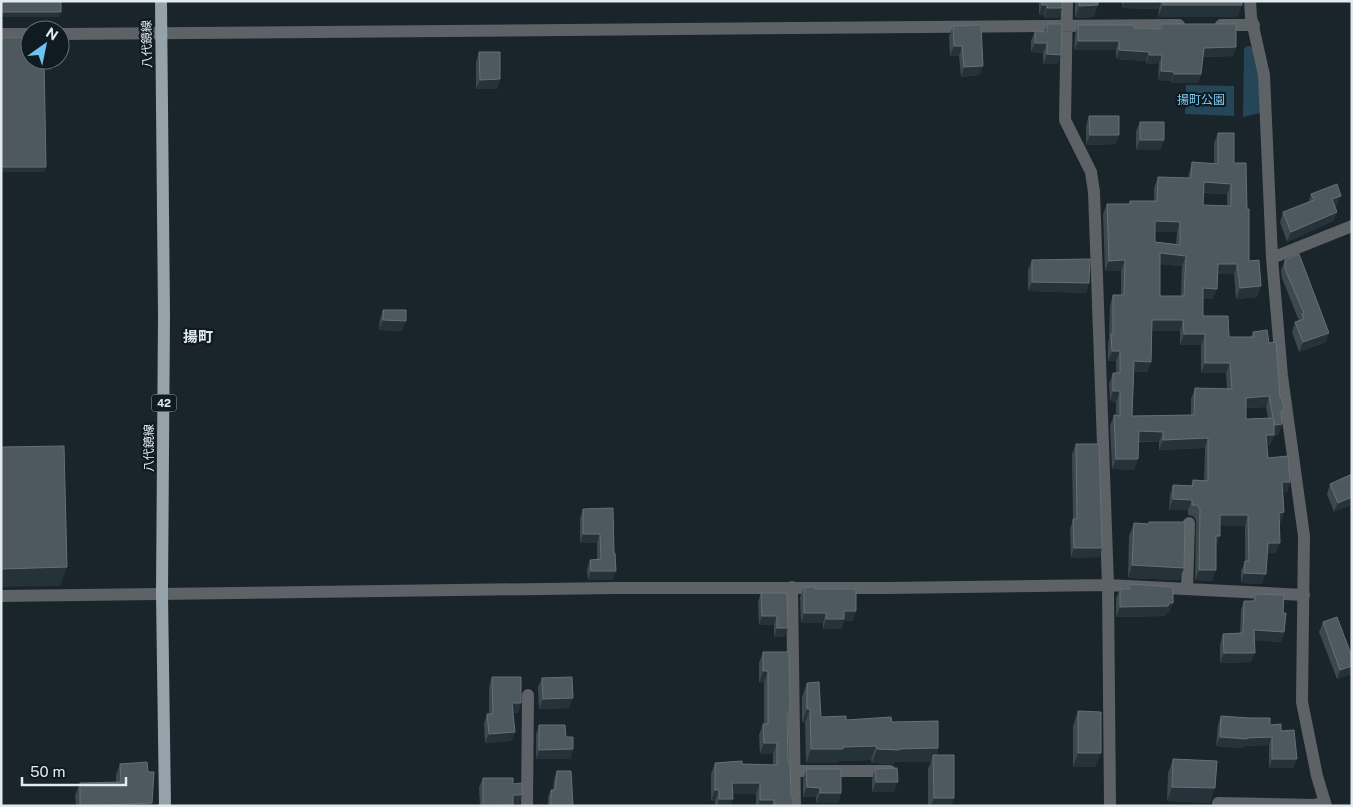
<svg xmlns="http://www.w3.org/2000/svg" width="1353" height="807" font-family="'Public Sans','Noto Sans JP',sans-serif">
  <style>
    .green { fill: #254656 }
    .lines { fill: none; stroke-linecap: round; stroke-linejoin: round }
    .minor { stroke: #5c6265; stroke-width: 12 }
    .major { stroke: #96a2a9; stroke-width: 12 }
    .wall { fill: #3c474e; fill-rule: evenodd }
    .shaded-wall { fill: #263239 }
    .building { fill: #4d595f; stroke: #657076; fill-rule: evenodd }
    .labels { text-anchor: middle; stroke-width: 4.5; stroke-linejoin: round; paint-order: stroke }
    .shield { fill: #101b21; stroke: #a3acb0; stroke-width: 1 }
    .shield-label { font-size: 11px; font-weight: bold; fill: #e2eaee }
    .street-label { font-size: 12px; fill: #e2eaee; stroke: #101b21 }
    .park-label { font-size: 12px; fill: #80cbf3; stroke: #101b21 }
    .quarter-label { font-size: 15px; font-weight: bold; fill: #e2eaee; stroke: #101b21 }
  </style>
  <rect width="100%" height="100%" fill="#19242b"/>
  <path class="green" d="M1247,46H1250L1253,49L1259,75L1260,113L1243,117L1244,49Z
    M1186,85L1234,86V116L1185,114Z"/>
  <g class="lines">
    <path class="minor" d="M1067,1L1065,120L1091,172L1094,192L1108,585L1110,806
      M1250,1L1251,17L1264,75L1272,258L1282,376L1304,536L1302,702L1317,776L1326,806
      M1221,25H1254
      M1,34H30
      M60,34L1179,25
      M1272,258L1352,226
      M792,587L795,806
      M1187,589L1189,523
      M1,596L615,588H887L1108,585L1304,595
      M795,771H890
      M1218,803L1314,805L1325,802
      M527,806L528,695"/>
    <path class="major" d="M161,1L164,315L162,594L165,806"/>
  </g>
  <path class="wall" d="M1039,1H1062L1059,18H1044V15H1039Z
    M1075,1H1098L1094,17L1075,18Z
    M1122,1H1244L1237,17H1158L1159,9L1122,8Z
    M1047,24L1058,64H1043V53L1031,52V41L1035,31L1044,32Z
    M1162,24L1236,47L1233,56L1203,57L1201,74L1198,83H1171V81L1158,80L1159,63L1146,64V61L1116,59V50H1074L1075,34L1078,25L1160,29Z
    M953,26L983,66L979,75L961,77L959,56H950L949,36Z
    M479,52L500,79L497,89H476V62Z
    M1089,116L1116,144L1086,145V126Z
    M1140,122L1164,140L1160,150H1136V131Z
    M1218,133L1234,163L1247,209L1249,261L1261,286L1257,297L1236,299L1234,274H1217L1213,299H1203V316L1229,337H1251L1253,332L1282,416V424L1278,435L1274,436L1270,445H1267L1268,458L1290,482L1287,492H1283L1284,512L1280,523L1276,553H1267L1262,584L1241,583V571L1245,561V526L1220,525V536L1216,545L1212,581L1195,580L1196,520L1193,516L1188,515V510H1169L1170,495L1173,485L1191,486L1193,480L1204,481L1205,448L1159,450V442H1139L1134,470L1112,469L1110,426L1114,415H1116V402L1110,401L1109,384L1113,373H1116V361H1108V345L1109,339L1110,305L1113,295H1121V271H1105L1103,214L1107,204H1129L1130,201H1154V188L1158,177L1188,178L1189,173L1192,162L1214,164V143ZM1204,193L1227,194V206L1203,205ZM1155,232H1177L1176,244L1155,242ZM1160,264L1182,266L1181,296H1160ZM1152,331H1180V345H1201V373H1226L1227,389L1195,388L1191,399V415L1132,416L1134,372H1147L1151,362ZM1266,407L1268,418L1246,419V408Z
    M1311,194L1337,205L1335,207L1337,212L1333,221L1287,242L1280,222L1283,212L1308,203Z
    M1032,260L1089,283L1086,293L1028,291V270Z
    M1285,260L1326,342L1299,352L1292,332L1295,322L1299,321L1282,278L1281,270Z
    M383,310L402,331L379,330L380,319Z
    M1076,444L1102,548L1099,557L1071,558L1070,529L1073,520L1072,454Z
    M1352,474L1334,512L1327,494L1330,484Z
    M613,508V580H588L587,569L590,560H597V543H580V518L583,509Z
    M1149,522L1184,568L1179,580L1128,578L1129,536L1134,523L1149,524Z
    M1130,584L1169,613H1166L1165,616L1116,617V598L1120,589H1129Z
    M804,587L815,589L853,621H844L841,629H823V623H801L800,597Z
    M761,593H787L785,637H774V625H759L758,602Z
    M1255,594L1283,613L1284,632L1281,642L1255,640L1251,662L1220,663V644L1223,634H1240L1241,610L1244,601H1253Z
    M1323,622L1351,674L1337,679L1319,632Z
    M763,652L787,719L788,762L791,795L793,806H756V794H733V799L730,806H715V801H711V774L715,763L773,765V754H760L759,735L763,724H764V682L759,683V663Z
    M492,677L521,703L518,713H513L515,732L511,741L485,743L484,724L487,714H489V687Z
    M542,678L569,708L539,709L538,687Z
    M807,683L821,717L846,720L892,722L938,748L936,755L954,798L951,806H928V769L931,762H894V764L872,763L871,760L839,761L838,763H806L805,723H802V697Z
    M1078,711L1096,767H1073V726Z
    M1221,716L1270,725L1281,731L1293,768H1269V745L1244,746V748L1216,746L1218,725Z
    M539,725L566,737L573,749L570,759H536V735Z
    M1173,759L1210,803L1167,801L1168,773Z
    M120,764L148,772L152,803L151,806H76L75,795L80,783L116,782V775Z
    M806,769L841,793L838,803H816V797H803V779Z
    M875,769L894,792H872V779Z
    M557,771L573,806H548V797L551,790H553L554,779Z
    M483,778L513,784L519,804H513V806H480L479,787Z"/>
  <path class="shaded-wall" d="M1124,1H1161L1159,9L1122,8Z
    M1244,1L1237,17H1158L1163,5Z
    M1042,5H1047L1044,15H1039Z
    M1098,5L1094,17L1075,18L1079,6Z
    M1047,8H1062L1059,18H1044Z
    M1,12H61L59,17H1Z
    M1078,41H1119L1116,50H1074Z
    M1035,43H1047L1043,53L1031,52Z
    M954,46H962L959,56H950Z
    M1236,47L1233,56L1200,57L1204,48Z
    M1119,50L1149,52L1146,61L1116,59Z
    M1047,54L1061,55L1058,64H1043Z
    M1149,55H1162L1159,63L1146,64Z
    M983,66L979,75L961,77L964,67Z
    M1161,71L1174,72L1171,81L1158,80Z
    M1174,74H1201L1198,83H1171Z
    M500,79L497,89H476L480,80Z
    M1090,135H1119L1116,144L1086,145Z
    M1140,140H1164L1160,150H1136Z
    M1,167H46L44,172H1Z
    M1204,182L1231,184L1227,194L1200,192Z
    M1341,196L1337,205L1328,209L1332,199Z
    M1337,212L1333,221L1287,242L1291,232Z
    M1155,221L1180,222L1177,232H1151Z
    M1160,253L1186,256L1182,266L1156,264Z
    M1125,260L1121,271H1105L1109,261Z
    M1218,264H1237L1234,274H1214Z
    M1032,282L1089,283L1086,293L1028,291Z
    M1261,286L1257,297L1236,299L1240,288Z
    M1203,288L1217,289L1213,299H1199Z
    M383,320L406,321L402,331L379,330Z
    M1152,320H1183L1180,331H1148Z
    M1329,333L1326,342L1299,352L1303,342Z
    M1184,334H1205L1201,345H1180Z
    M1112,351H1120L1116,361H1108Z
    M1134,361L1151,362L1147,372H1130Z
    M1205,363H1230L1226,373H1201Z
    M1113,391H1120L1116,402L1110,401Z
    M1269,396L1266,407L1242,408L1246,398Z
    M1282,424L1278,435L1274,436L1270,445H1263L1266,435H1271L1275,425Z
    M1139,431L1163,432L1159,442L1135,441Z
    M1208,438L1205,448L1159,450L1163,440Z
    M1116,459H1138L1134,470L1112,469Z
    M1282,482H1290L1287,492L1278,493Z
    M1352,497V505L1334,512L1338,503Z
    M1173,499L1192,500L1188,510H1169Z
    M1284,512L1280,523H1276L1279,513Z
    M1220,515H1248L1245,526L1216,525Z
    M583,534H600L597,543H580Z
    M1216,536H1220L1216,547Z
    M1268,543H1280L1276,553H1264Z
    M1074,548H1102L1099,557L1071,558Z
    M1132,565L1184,568L1179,580L1128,578Z
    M67,567L60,586L1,587V569Z
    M1199,570H1216L1212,581L1195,580Z
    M591,571H616L613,580H588Z
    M1244,573L1266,574L1262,584L1241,583Z
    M1173,603L1169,613H1166L1165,616L1116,617L1120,607Z
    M844,611H856L853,621H844L841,629H823L826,619Z
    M804,613H826L823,623H801Z
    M762,616H777L774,625H759Z
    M777,628H788L785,637H774Z
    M1254,630L1284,632L1281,642L1251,640Z
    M1224,653H1255L1251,662L1220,663Z
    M1352,666L1351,674L1337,679L1340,670Z
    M763,671H768L764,682L759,683Z
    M573,698L569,708L539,709L543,699Z
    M512,703H521L518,713H509Z
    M807,709H810L805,723H802Z
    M515,732L511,741L485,743L489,734Z
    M1220,737L1247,738L1272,737L1269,745L1244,746V748L1216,746Z
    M764,743H777L773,754H760Z
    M876,746L871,760L839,761L838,763H806L811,749Z
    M938,748L933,761V755L931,762H894V764L872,763L877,749Z
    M573,749L570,759H536L539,750Z
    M1078,753H1101L1096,767H1073Z
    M1272,759H1297L1293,768H1269Z
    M876,782H898L894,792H872Z
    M732,783H760L756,794H728Z
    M807,787L820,788L816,797H803Z
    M1172,787L1215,788L1210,803L1167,801Z
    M715,790H719L715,801H711Z
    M820,793H841L838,803H816Z
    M513,795H522L519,804H510Z
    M934,798H954L951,806H931Z
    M719,799H733L730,806H717Z
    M760,800H774L772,806H758Z
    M152,803L151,806H82Z"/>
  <path class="building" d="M1,1H61V12H1Z
    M1042,1H1062V8H1047V5H1042Z
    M1079,1H1098V5L1079,6Z
    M1163,1H1242V5H1163Z
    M1047,24H1062L1061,55L1047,54V43H1035V31L1047,32Z
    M1162,24H1236V47L1204,48L1201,74H1174V72L1161,71L1162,55H1149V52L1119,50V41H1078V25H1134V28L1162,29Z
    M981,25L983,66L964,67L962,46H954L953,26Z
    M30,37V60H44L46,167H1V38Z
    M479,52H500V79L480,80Z
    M1089,116H1119V135H1090Z
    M1140,122H1164V140H1140Z
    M1218,133H1234V163H1246L1247,209H1249V261L1259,260L1261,286L1240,288L1237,264H1218L1217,289L1203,288V316H1228L1229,337H1254L1253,332L1267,330L1269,343L1276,342L1280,398H1282L1284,410L1281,411L1282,424L1275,425L1274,420V435H1266L1268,458L1288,456L1290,482H1282L1284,512L1279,513L1280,543H1268L1266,574L1244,573L1245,561H1249L1248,515H1220V536H1216V570H1199L1200,509L1197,505H1192V500L1173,499V485L1193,486V480L1208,481V438L1163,440V432L1139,431L1138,459H1116L1114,415L1120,416V391H1113V373H1120V351H1112L1111,334H1113V295H1124L1125,260L1109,261L1107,204H1130V201H1157L1158,177L1191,178L1192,162L1218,164ZM1204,182L1231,184V206L1203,205ZM1155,221L1180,222V245L1155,242ZM1160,253L1186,256L1184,296H1160ZM1152,320H1183L1184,334H1205V363H1230L1232,389L1195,388L1194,415L1132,416L1134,361L1151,362ZM1269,396L1273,418L1246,419V398Z
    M1337,184L1341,196L1332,199L1337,212L1291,232L1283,212L1314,200L1311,194Z
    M1299,254L1329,333L1303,342L1295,322L1304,319L1302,314L1304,313L1285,269V260Z
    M1090,259L1089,283L1032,282V260Z
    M383,310H406V321L383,320Z
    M1076,444H1099L1102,548H1074L1073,519H1077Z
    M64,446L67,567L1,569V447Z
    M1352,474V497L1338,503L1330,484Z
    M613,508L614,553H615L616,571H591L590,560L601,559L600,534H583V509Z
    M1149,522H1185L1184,568L1132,565L1134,523L1149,524Z
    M1130,584L1173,587V603H1169L1168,606L1120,607V589H1130Z
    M804,587H815V589H856V611H844V619H826V613H804Z
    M761,593H787L788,628H777V616H762Z
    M1255,594L1284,595L1283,613H1286L1284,632L1254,630L1255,653H1224L1223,634L1243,633L1244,601H1255Z
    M1337,617L1352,657V666L1340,670L1323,622Z
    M763,652H789L790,712H787L788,762H790L791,795L793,800V806H774V800H760V783H732L733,799H719V790H715V763L742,761V764L777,765V743H764L763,724H768V671H763Z
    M492,677H521V703H512L515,732L489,734L487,714H493Z
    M572,677L573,698L543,699L542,678Z
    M819,682L821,717L846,716V720L891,717L892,722L938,721V748L899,749V750L877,749L876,746L843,747V749H811L810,709H807V683Z
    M1078,711L1101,712V753H1078Z
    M1221,716L1250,718H1270V725L1281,724V731L1294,730L1297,759H1272V737L1247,738V739L1220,737Z
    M539,725H565L566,737H573V749L539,750Z
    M933,755H954V798H934Z
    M1173,759L1217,761L1215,788L1172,787Z
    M147,762L148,772H154L152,803L80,806V783L121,782L120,764Z
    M897,768L898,782H876L875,769Z
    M806,769H841V793H820V788L807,787Z
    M557,771H571L573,806H551V790H555Z
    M483,778H513V784L522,783V795H513V805L483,806Z"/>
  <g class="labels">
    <rect class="shield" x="151.5" y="394.5" width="25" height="17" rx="4"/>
    <g class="shield-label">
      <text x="164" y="407">42</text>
    </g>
    <g class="street-label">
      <text transform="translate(147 44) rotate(-91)" y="4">八代鏡線</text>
      <text transform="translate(149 448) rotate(-90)" y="4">八代鏡線</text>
    </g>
    <g class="park-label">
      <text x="1201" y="104">揚町公園</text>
    </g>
    <g class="quarter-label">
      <text x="198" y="342">揚町</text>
    </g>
  </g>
  <rect width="1353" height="807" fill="none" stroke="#e2eaee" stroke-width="5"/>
  <g transform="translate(45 45) rotate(33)"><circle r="24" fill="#101b21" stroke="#646e73"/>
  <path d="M0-4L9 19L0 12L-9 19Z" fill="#6ac3f1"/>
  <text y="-8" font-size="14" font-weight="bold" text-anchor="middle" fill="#e2eaee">N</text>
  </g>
  <path d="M22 777v8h104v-8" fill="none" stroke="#e2eaee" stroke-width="2.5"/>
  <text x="30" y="777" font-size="15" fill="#e2eaee" stroke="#101b21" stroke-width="4" paint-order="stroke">50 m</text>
</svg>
